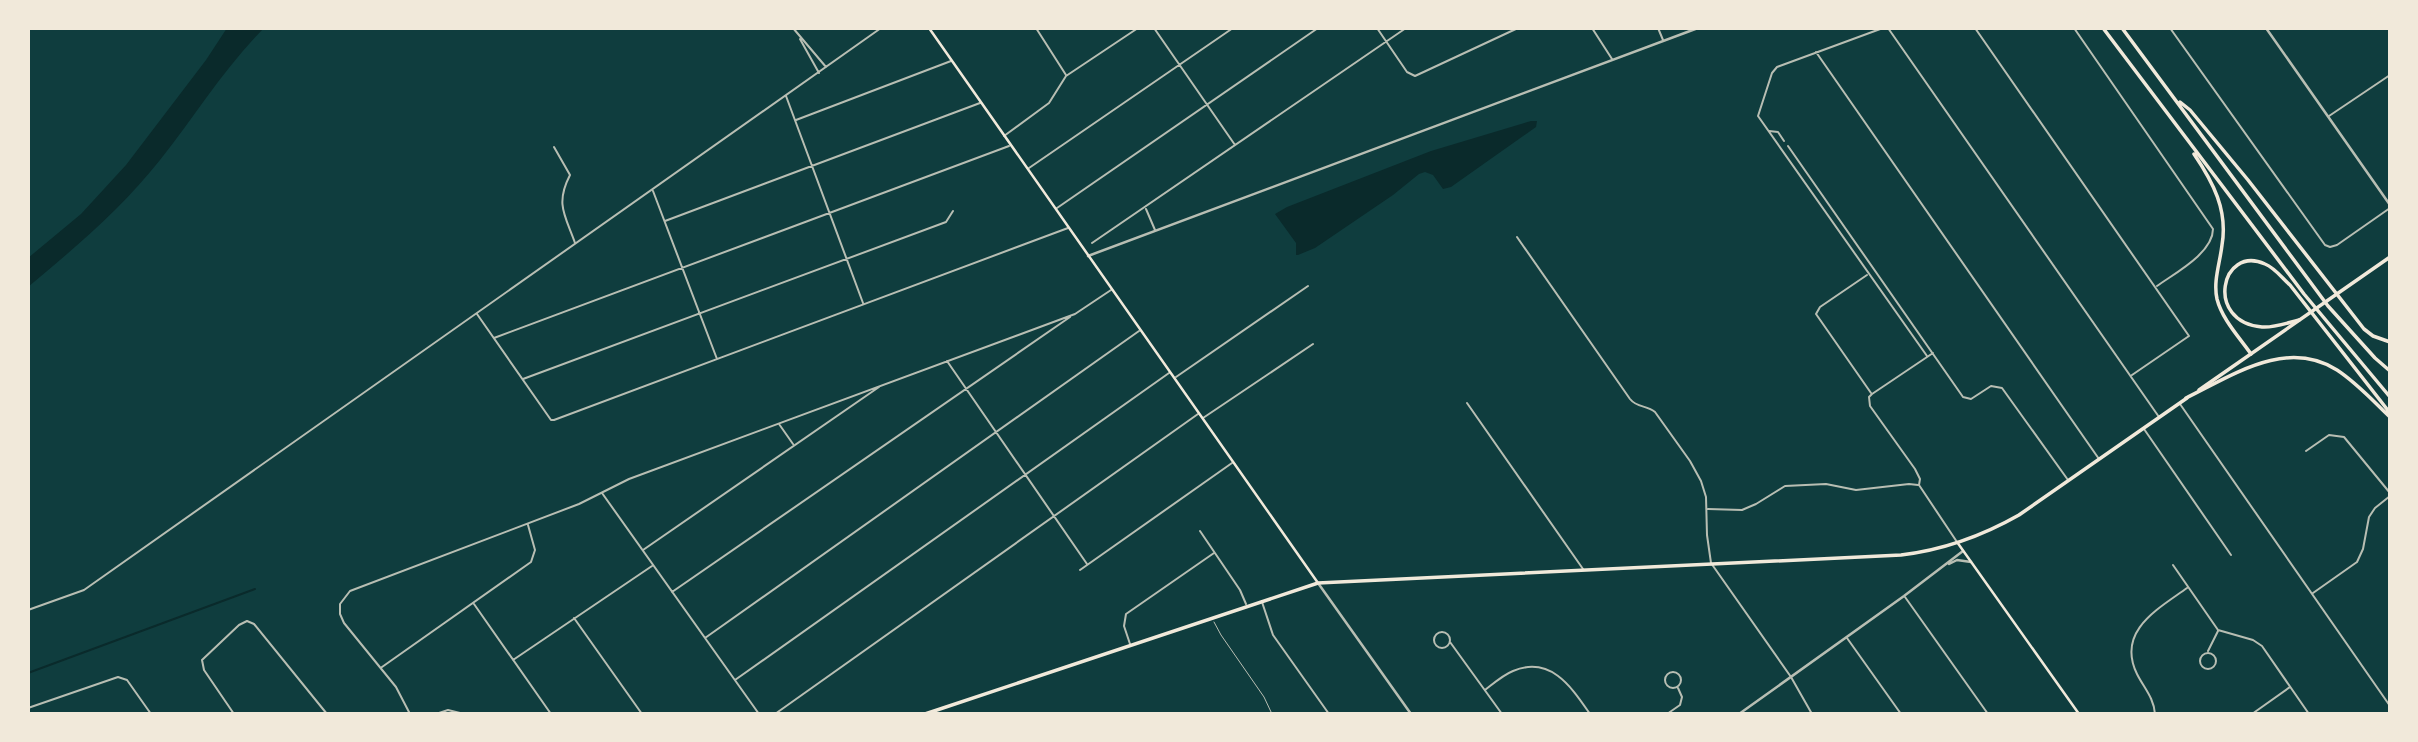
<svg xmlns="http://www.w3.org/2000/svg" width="2418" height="742" font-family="Spectral,serif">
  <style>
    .water { fill: #0a2a2b }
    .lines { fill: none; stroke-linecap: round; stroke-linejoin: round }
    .stream { stroke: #0a2a2b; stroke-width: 2 }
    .service { stroke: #b8beb3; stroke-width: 1 }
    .minor { stroke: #b8beb3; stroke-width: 2 }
    .tertiary { stroke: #b8beb3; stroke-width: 2.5 }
    .secondary { stroke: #f1e9da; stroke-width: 2.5 }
    .primary { stroke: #f1e9da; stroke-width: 3.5 }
    .motorway { stroke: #f1e9da; stroke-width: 3.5 }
  </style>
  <rect width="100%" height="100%" fill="#0f3d3e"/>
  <path class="water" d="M227,28H264C225,67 195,116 160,160C122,208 76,247 28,287V258L81,214L126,165L206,60Z
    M1531,121H1537L1536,127L1451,187L1443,189L1433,175L1425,172L1419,174L1393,195L1315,248L1298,255H1296V243L1275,214L1287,207L1431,151Z"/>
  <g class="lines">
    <path class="stream" d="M28,673L255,589"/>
    <path class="service" d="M1214,622L1221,635L1264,697L1272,714"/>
    <path class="minor" d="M793,28L826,67
      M1036,28L1066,75
      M1154,28L1235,145
      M1377,28L1407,72L1415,76L1518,28
      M1592,28L1612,59
      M1658,28L1663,40
      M1883,28L1777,67L1772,73L1758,116L1927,356
      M1888,28L2159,417
      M1975,28L2189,336L2132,375
      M2074,28L2213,229C2213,253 2175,273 2157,286
      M2170,28L2325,245L2330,247L2337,245L2390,208
      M800,39L819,73
      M1816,52L2099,459
      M786,96L863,303
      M2329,116L2390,75
      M796,120L951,61
      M1769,131L1778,132L1784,141
      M1004,136L1049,103L1066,76L1138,28
      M1788,146L1963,397L1971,399L1991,386L2002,388L2068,480
      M554,147L570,175C555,204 565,215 575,243
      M1029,168L1233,28
      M653,191L717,359
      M1057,208L1318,28
      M1146,209L1155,230
      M665,221L980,103
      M1517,237L1630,399C1637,408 1647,405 1655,412L1690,461L1701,481L1706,497L1707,535L1711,563L1791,677L1812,714
      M1092,243L1406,28
      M1867,275L1820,307L1816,314L1871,393
      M477,314L551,420H554L1068,228
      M1075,314L1111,290
      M494,338L1009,146
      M1933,353L1872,394L1869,397L1870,406L1915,469L1920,479L1919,485L1957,542
      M947,361L1087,564
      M1176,377L1308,286
      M523,379L946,222L953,211
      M1467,403L1583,569
      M2180,404L2390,706
      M1203,418L1313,344
      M779,424L793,444
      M2144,429L2231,555
      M2306,451L2329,435L2344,437L2390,493
      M602,493L759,714
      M1708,509L1742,510L1756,504L1785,486L1826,484L1856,490L1909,484L1918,485
      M1200,531L1240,590L1246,604
      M643,550L879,387
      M2173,565L2218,630L2253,640L2262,646L2309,714
      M1080,570L1232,463
      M672,592L1070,317
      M2313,593L2357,562L2363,549L2369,517L2375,508L2390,496
      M1905,597L1988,714
      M1262,602L1273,635L1329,714
      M474,604L551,714
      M28,610L84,590L881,28
      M574,618L642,714
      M1434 640a8 8 0 1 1 16 0a8 8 0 1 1-16 0Z
      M705,638L1139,331
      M1847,638L1901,714
      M1450,642L1502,714
      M1130,644L1124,626L1126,614L1214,553
      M2208,651L2218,631
      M2200 661a8 8 0 1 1 16 0a8 8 0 1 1-16 0Z
      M513,660L652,566
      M382,667L531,562L535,550L528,525
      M1665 680a8 8 0 1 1 16 0a8 8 0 1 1-16 0Z
      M735,680L1169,373
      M1485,690C1494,683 1503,675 1513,671C1551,655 1572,688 1590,714
      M28,708L118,677L127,680L151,714
      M234,714L204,670L202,660L239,625L247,621L254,624L327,714
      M410,714L396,687L344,623L340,614V604L350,591L579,504L629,479L1075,314
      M436,714L448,710L464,714
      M775,714L1198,414
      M1667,714L1680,705L1682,697L1678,688
      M2155,714C2154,698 2144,688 2137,674C2116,631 2158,609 2187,588
      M2252,714L2290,687"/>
    <path class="tertiary" d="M2266,28L2390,205
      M1088,256L1698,28
      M1949,564L1957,560L1971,562
      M1318,583L1411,714
      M1739,714L1904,596L1963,551"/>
    <path class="secondary" d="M929,28L1318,583
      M1957,542L2079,714"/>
    <path class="primary" d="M2199,390L2390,257
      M925,714L1318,583L1901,555C1943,550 1982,536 2019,515L2187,398"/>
    <path class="motorway" d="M2103,28L2304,294L2390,397
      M2122,28L2328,306L2375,358L2390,371
      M2180,102L2190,110L2248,180L2364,329L2373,336L2390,342
      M2194,154C2213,182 2228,210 2222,245C2220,263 2213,281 2217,299C2222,319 2239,337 2251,354
      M2299,320C2287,323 2274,328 2262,327C2204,322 2221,244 2265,264C2275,268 2282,278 2290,285L2390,413
      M2186,398C2233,375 2286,338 2337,370C2357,383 2373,401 2390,417"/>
  </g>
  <rect width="2418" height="742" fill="none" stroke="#f1e9da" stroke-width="60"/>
</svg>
